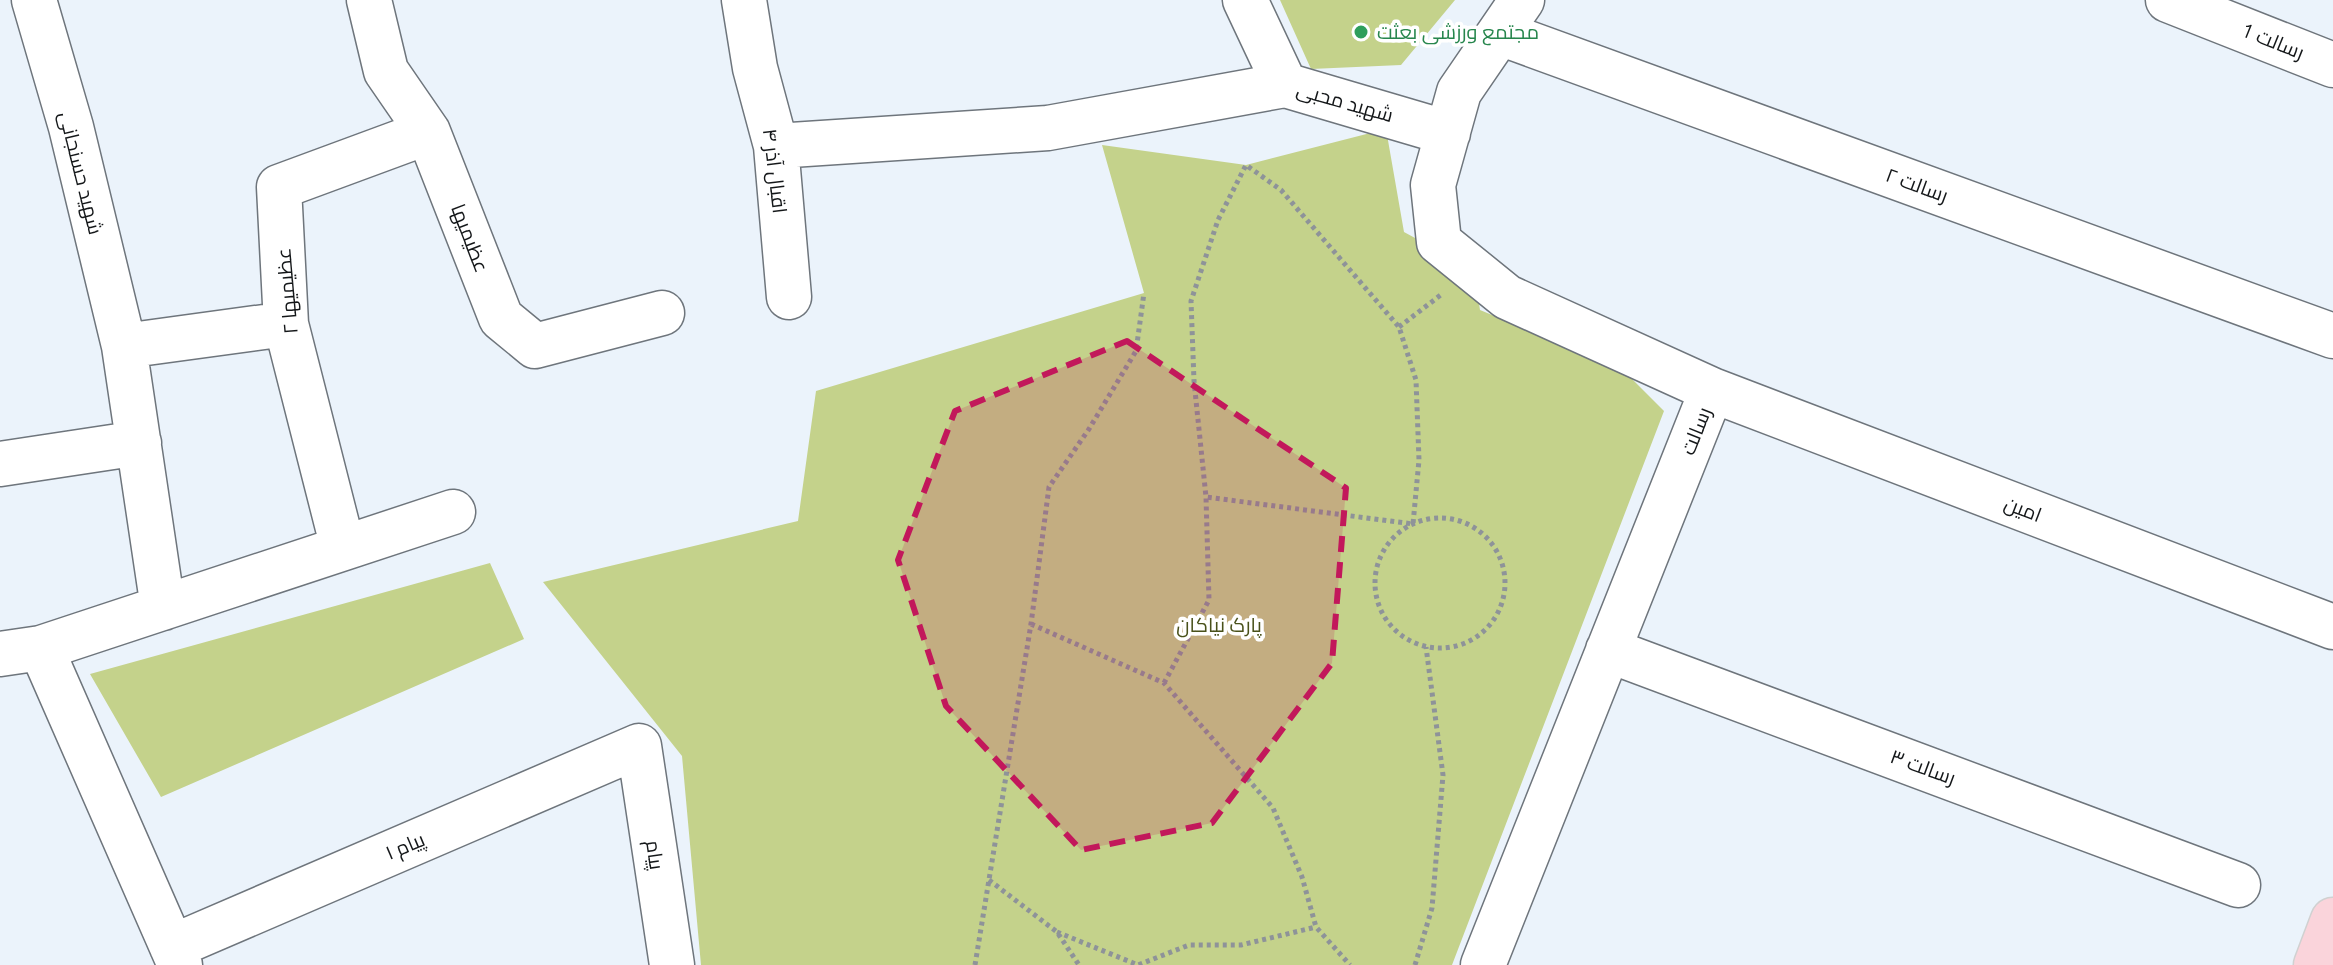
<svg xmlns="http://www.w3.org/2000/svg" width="2333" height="965" font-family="Ubuntu,Cairo,sans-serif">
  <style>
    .green { fill: #c4d28b }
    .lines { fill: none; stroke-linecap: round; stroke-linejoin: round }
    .minor-casing { stroke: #6e757c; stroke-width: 47 }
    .major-casing { stroke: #d0d1d1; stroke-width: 47 }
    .path { stroke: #8e9399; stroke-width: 5; stroke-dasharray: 4 4; stroke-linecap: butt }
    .minor { stroke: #fff; stroke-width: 44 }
    .major { stroke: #fad4db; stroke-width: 44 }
    .marked { fill: #c2185b; fill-opacity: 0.2; stroke: #c2185b; stroke-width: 6; stroke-dasharray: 16 10; stroke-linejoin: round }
    .leisure-dot { fill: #2e9e5b; stroke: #fff; stroke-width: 3 }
    .labels { text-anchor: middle; stroke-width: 7; stroke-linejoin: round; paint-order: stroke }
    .leisure-label { font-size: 20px; fill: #27864d; stroke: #fff; text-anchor: start }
    .street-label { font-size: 20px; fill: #141719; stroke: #fff }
    .park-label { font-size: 20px; fill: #49511a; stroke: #fff }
  </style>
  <rect width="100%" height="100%" fill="#ebf3fb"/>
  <path class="green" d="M1280,0H1455L1401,65L1311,69Z
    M1386,129L1404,232L1474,270L1480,310L1621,368L1664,411L1452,965H701L682,756L543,582L798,521L816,391L1144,293L1102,145L1246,165Z
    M490,563L524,639L161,797L90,674Z"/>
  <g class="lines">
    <g class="minor-casing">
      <path id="minor" d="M34,0L71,127L124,346L163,608
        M369,0L386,71L428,132L501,318L535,346L662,313
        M744,0L755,68L776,146L789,297
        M1245,0L1285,85L1448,133
        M2168,0L2333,65
        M1500,33L2333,336
        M776,146L1048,128L1285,85
        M124,346L286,324
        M1712,390L2333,627
        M0,464L139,443
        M343,548L286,324L279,187L428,132
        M41,648L180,965
        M1608,650L2238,885
        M0,654L41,648L453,512
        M172,947L639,746L672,965
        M1483,965L1712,390L1507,297L1439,242L1433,185L1459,92L1522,0"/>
    </g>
    <g class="major-casing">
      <path id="major" d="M2316,965L2333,920"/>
    </g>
    <path class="path" d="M1399,327L1442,294
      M1375 583a65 65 0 1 1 130 0a65 65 0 1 1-130 0Z
      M1031,624L1164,683L1273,808L1302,877L1316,927L1350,965
      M1164,683L1209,600L1206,497L1194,381L1191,301L1218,220L1246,165L1281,190L1399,327L1416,380L1419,460L1413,524L1206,497
      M989,880L1057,932L1079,965
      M1057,932L1138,965L1189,945H1241L1316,927
      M975,965L1031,624L1049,487L1089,429L1136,351L1144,293
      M1415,965L1432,908L1443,775L1426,647"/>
    <use href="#minor" class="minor"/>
    <use href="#major" class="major"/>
  </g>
  <path class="marked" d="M1127,341L1346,488L1332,663L1212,823L1081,850L946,706L898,560L955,411Z"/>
  <circle class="leisure-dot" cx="1361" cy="32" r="8"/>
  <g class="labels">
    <g class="leisure-label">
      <text x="1377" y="39">مجتمع ورزشی بعثت</text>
    </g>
    <g class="street-label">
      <text transform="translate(2273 41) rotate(22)" y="7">رسالت 1</text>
      <text transform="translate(1345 102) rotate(16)" y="7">شهید محبی</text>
      <text transform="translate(775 171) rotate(83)" y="7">اقبال آذر ۴</text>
      <text transform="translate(81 173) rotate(76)" y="7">شهید حسنجانی</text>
      <text transform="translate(1917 185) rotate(20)" y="7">رسالت ۲</text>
      <text transform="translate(470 238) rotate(69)" y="7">عظیمیها</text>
      <text transform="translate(287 291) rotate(-95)" y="7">عظیمیها ۲</text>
      <text transform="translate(1696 431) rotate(-68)" y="7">رسالت</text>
      <text transform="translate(2023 509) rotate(21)" y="7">امین</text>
      <text transform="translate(1923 767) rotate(20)" y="7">رسالت ۳</text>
      <text transform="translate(405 846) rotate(-23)" y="7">پیام ۱</text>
      <text transform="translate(655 855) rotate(82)" y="7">پیام</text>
    </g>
    <g class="park-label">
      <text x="1219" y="632">پارک نیاکان</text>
    </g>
  </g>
</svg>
